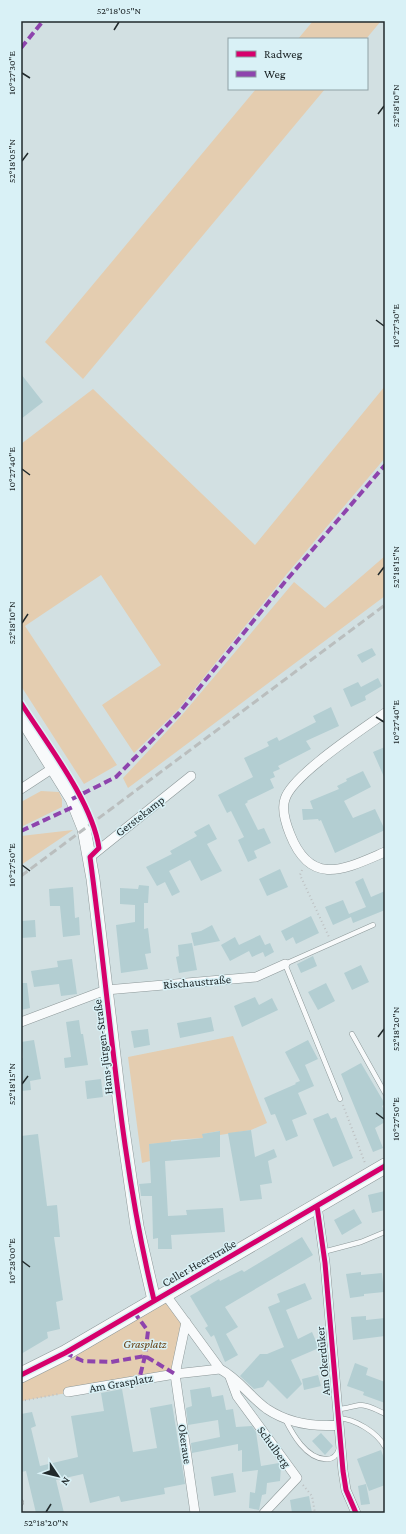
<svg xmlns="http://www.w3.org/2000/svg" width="406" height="1534" font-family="'Crimson Pro',serif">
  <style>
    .green { fill: #e4cdb0 }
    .building { fill: #b3ced2 }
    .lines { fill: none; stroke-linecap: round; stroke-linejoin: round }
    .lane-casing { stroke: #8c9798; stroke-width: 5.5 }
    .street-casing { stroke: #8c9798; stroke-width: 10 }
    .secondary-casing { stroke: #8c9798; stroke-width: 14 }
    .primary-casing { stroke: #8c9798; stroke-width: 16 }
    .path { stroke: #bdc0c2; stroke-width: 2; stroke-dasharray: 1 3; stroke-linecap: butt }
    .lane { stroke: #f8fafb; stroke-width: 4.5 }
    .street { stroke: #f8fafb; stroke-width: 9 }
    .secondary { stroke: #f8fafb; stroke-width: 13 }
    .primary { stroke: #f8fafb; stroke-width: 15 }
    .rail { stroke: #babebe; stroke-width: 3; stroke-dasharray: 8 4; stroke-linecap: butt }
    .quiet { stroke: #8e44ad; stroke-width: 4; stroke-dasharray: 8 4; stroke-linecap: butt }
    .cycleway-casing { stroke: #d9f1f6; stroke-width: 8 }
    .cycleway { stroke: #d6006c; stroke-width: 5 }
    .ticks { fill: none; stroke: #212a2c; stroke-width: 1.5 }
    .labels { text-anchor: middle; stroke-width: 3; stroke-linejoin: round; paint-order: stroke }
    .street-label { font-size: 12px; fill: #212a2c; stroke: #d9f1f6 }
    .park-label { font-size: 12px; font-style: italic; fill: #694316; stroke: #d9f1f6 }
    .neatline { fill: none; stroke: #212a2c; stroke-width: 1.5 }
    .ticks-label { font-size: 10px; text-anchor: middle; fill: #212a2c }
  </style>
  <rect width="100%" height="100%" fill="#d2e0e2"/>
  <path class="green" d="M313,21H381L366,39H298Z
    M256,89H325L83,379L45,342Z
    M385,386V458L286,575L177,711L134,753L102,705L161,665L101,575L25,626L117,765L84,784L21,686V444L93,389L255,545Z
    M385,556V596L128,788L123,778L182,715L294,582L325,608Z
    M41,791L59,792L62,799V807L21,827V802Z
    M73,830L21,865V836Z
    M233,1036L267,1123L251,1130L220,1135L219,1131L203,1134V1138L171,1140L172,1160L164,1143L149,1144L150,1161L142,1163L128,1057Z
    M165,1294L186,1322L175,1374L21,1401V1375Z"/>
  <path class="building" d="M21,374L43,402L21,419Z
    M372,648L376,655L362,663L357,655Z
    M378,678L382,686L365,696L366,700L351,707L343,689L358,682L361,687Z
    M331,707L339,726L306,741L311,749L278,766L280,769L273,772L275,777L270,779L274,788L247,801L248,802L245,804L258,830L264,828L271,843L254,851L257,858L248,862L238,840L244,837L231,811L227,813L218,795L253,777L244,758L269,746L267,742L277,737L279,741L316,722L313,716Z
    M385,747V779L373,752Z
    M363,771L371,787L344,801L353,818L375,809L385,830L335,853L321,820L319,821L318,819L303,820L302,809H313L310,801L339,789L337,786L347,781L346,779Z
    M209,824L217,839L207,844L222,871L201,881L190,860L169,871L180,892L172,896L165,882L157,886L146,867L172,854L170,851L197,836L194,832Z
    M280,869L288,887L267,896L259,879Z
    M363,878L371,897L385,891V910L353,923L351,917L333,925L325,907L343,900L349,914L366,907L355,882Z
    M139,885L149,886L148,903H144V929L148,928L151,953L145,954L148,969L121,973L116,925L135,922V905L120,904V888L138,889Z
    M73,887L75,918L79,917L80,935L63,937L60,906H50L49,889Z
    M311,916L319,933L296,944L293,937L286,941L281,931Z
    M35,920L36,937L21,938V921Z
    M212,925L220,941L194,946L191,933L201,931Z
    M260,935L265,945L270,943L274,952L265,957L263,952L252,957L249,951L230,961L221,945L235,937L239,945Z
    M192,943L197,970L179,973L176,957L179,956L178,945Z
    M313,956L317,966L301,973L297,964Z
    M72,959L77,994L61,996L59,984L34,987L31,971L58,967L57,961Z
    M361,965L369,982L352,990L344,973Z
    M21,983H27L30,1008L21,1010Z
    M326,983L335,1001L318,1010L308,992Z
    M255,997L259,1005L272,998L278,1010L242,1027L234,1006Z
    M211,1017L214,1031L180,1038L177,1023Z
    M79,1020L81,1034H83L88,1065L65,1068L64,1058L71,1057L66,1022Z
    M148,1029L150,1045L134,1048L131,1031Z
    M34,1040L41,1079L30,1081L31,1090L21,1091V1058H23L21,1042Z
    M308,1040L318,1059L305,1065L314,1086L298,1093L307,1114L292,1120L298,1136L286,1141L275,1114L271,1115L264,1098L296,1084L295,1083L300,1081L285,1052Z
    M361,1063L385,1104L382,1106L385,1112V1122L375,1128L383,1148L373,1152L341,1074Z
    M101,1079L103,1097L87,1099L85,1081Z
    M328,1113L331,1119L336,1117L353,1158L333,1167L313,1119Z
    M251,1130L255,1157L274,1149L277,1157L268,1161L272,1183L260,1185L262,1199L240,1201L228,1133Z
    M220,1131V1157L165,1161L168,1216L187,1215L186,1210L223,1208L225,1232L171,1235L172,1249H158V1238L153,1239L152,1196H141L140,1188L139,1184L151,1183L149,1144L203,1138L202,1134Z
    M38,1134L47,1206L57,1205L60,1237H54L63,1300L56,1302L60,1329L47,1332L48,1338L21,1354V1136Z
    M385,1191V1210L372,1213L368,1195Z
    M354,1209L362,1223L342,1235L334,1220Z
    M302,1237L313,1255L225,1307L238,1327L226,1334L238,1355L225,1362L214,1335L211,1337L205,1328L208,1326L190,1296L219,1279L220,1281L242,1270L244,1272Z
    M361,1272V1275L382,1273L384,1292L364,1294V1296L350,1298L346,1274Z
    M305,1283L312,1299L286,1310L298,1339L312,1332L319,1348L291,1360L302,1384L287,1399L268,1380L263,1387L254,1389L240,1376L260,1354H267L284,1347L268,1307L280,1302L277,1294Z
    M366,1316V1320L385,1318V1336L353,1340L351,1317Z
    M355,1363L368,1368L366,1375L385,1382V1403L363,1395L364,1392L347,1386Z
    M318,1375L321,1386L304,1390L302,1379Z
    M210,1387L212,1397L223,1395L226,1410L233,1409L236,1427L252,1426L256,1432L261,1466L279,1463L281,1466L280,1481L267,1483L266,1494L262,1495L259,1510L249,1508L250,1492L255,1493L258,1470L242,1472V1450L238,1451V1444L192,1453L191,1443L220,1437L218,1420L188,1425L186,1408L192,1406L190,1390Z
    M122,1389L133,1452L157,1448L150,1408L172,1404L185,1484L164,1488L165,1494L121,1502L119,1496L90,1503L83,1474L56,1480L64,1513H36L26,1471L21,1472V1414L32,1412L36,1426L31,1428L40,1466L78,1457L71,1416L104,1411L101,1393Z
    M321,1433L333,1446L325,1455L312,1441Z
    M381,1450L385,1461V1485L369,1491L357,1459Z
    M233,1473L236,1492L214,1496L211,1477Z
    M366,1484L370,1504L361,1505L358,1486Z
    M309,1496L312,1513H292L290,1500Z"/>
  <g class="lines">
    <g class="lane-casing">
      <path id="lane" d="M352,1034L385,1093
        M340,1099L285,964L373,925
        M323,1252L361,1242L385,1232
        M337,1409C346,1409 352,1406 360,1405C369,1405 377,1410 385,1414
        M338,1418C355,1419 377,1432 385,1447
        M285,1419C293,1435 306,1458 325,1459C333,1460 337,1455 339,1449
        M21,1502V1503"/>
    </g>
    <g class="street-casing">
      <path id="street" d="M385,713C363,729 292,775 285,799C281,810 286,824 290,834C311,888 345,869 385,852
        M21,789L53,768
        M90,857L191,776
        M21,1022L106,990L256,977L285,964
        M317,1206L325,1263L343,1471L346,1490L356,1513
        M165,1294L220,1369C239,1379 250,1397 267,1409C288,1423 314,1427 339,1425
        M186,1322L175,1374L195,1513
        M230,1377L237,1396L297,1478L264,1513
        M68,1392L175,1374L220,1369"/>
    </g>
    <g class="secondary-casing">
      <path id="secondary" d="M21,717L72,799L84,829L93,879L122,1123L137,1226L154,1300"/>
    </g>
    <g class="primary-casing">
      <path id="primary" d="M21,1375L65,1353L385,1166"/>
    </g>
    <path class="path" d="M302,870L300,875L329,937
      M343,1105L365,1163
      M21,1401L59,1394
      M303,1485L312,1496L315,1513"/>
    <use href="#lane" class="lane"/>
    <use href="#street" class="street"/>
    <use href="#secondary" class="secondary"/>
    <use href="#primary" class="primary"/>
    <path class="rail" d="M21,876L385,605"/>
    <path class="quiet" d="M21,48L43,21
      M72,799L116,777L179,713L284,583L385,465
      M21,831L75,806
      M134,1312L148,1331L145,1356L139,1380
      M65,1353L83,1361L111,1362L145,1356L175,1374"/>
    <g class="cycleway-casing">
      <path id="cycleway" d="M21,703C47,744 92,801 99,848L90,857C110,1005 119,1155 154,1300
        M317,1206L325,1263L343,1471L346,1490L356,1513
        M21,1375L65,1353L385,1166"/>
    </g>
    <use href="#cycleway" class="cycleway"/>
  </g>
  <path class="ticks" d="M114,30L119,22M22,73L30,78M378,114L384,106M22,161L28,153M376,320L384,326M22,469L30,475M378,575L384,567M22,623L28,614M376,717L384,722M22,865L30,871M378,1037L384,1029M22,1084L28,1076M376,1113L384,1119M22,1261L30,1267M46,1512L51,1504"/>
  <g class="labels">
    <g class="street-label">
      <text transform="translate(140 816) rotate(-38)" y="4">Gerstekamp</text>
      <text transform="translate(197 982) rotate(-5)" y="4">Rischaustraße</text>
      <text transform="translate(103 1047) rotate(-97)" y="4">Hans-Jürgen-Straße</text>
      <text transform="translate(199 1263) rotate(-30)" y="4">Celler Heerstraße</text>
      <text transform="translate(323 1361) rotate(-95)" y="4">Am Okerdüker</text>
      <text transform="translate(121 1383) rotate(-10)" y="4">Am Grasplatz</text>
      <text transform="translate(185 1444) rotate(81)" y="4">Okeraue</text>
      <text transform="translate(274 1447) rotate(54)" y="4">Schulberg</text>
    </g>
    <g class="park-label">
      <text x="145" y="1348">Grasplatz</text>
    </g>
  </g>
  <rect width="406" height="1534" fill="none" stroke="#d9f1f6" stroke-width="44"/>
  <rect x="228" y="38" width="140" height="52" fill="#d9f1f6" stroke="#8fa1a5"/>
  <rect x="236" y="51" width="20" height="6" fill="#d6006c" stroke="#8fa1a5"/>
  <text x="264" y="58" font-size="12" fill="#212a2c">Radweg</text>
  <rect x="236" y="71" width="20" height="6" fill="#8e44ad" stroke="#8fa1a5"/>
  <text x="264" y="78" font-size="12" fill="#212a2c">Weg</text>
  <g transform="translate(58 1476) rotate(125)" stroke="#d9f1f6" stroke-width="3" paint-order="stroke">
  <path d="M0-3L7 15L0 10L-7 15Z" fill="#212a2c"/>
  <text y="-6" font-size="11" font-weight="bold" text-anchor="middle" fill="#212a2c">N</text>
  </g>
  <rect x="22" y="22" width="362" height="1490" class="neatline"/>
  <g class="ticks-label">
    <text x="119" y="14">52°18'05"N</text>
    <text transform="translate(11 73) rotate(-90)" y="4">10°27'30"E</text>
    <text transform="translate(395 106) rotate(-90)" y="4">52°18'10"N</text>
    <text transform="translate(11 161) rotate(-90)" y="4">52°18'05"N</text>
    <text transform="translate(395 326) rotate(-90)" y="4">10°27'30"E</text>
    <text transform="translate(11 469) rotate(-90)" y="4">10°27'40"E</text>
    <text transform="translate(395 567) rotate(-90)" y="4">52°18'15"N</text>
    <text transform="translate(11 623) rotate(-90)" y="4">52°18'10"N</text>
    <text transform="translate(395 722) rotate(-90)" y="4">10°27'40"E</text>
    <text transform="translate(11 865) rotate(-90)" y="4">10°27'50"E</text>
    <text transform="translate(395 1029) rotate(-90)" y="4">52°18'20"N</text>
    <text transform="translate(11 1084) rotate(-90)" y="4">52°18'15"N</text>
    <text transform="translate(395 1119) rotate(-90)" y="4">10°27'50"E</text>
    <text transform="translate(11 1261) rotate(-90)" y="4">10°28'00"E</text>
    <text x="46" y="1526">52°18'20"N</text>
  </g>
</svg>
